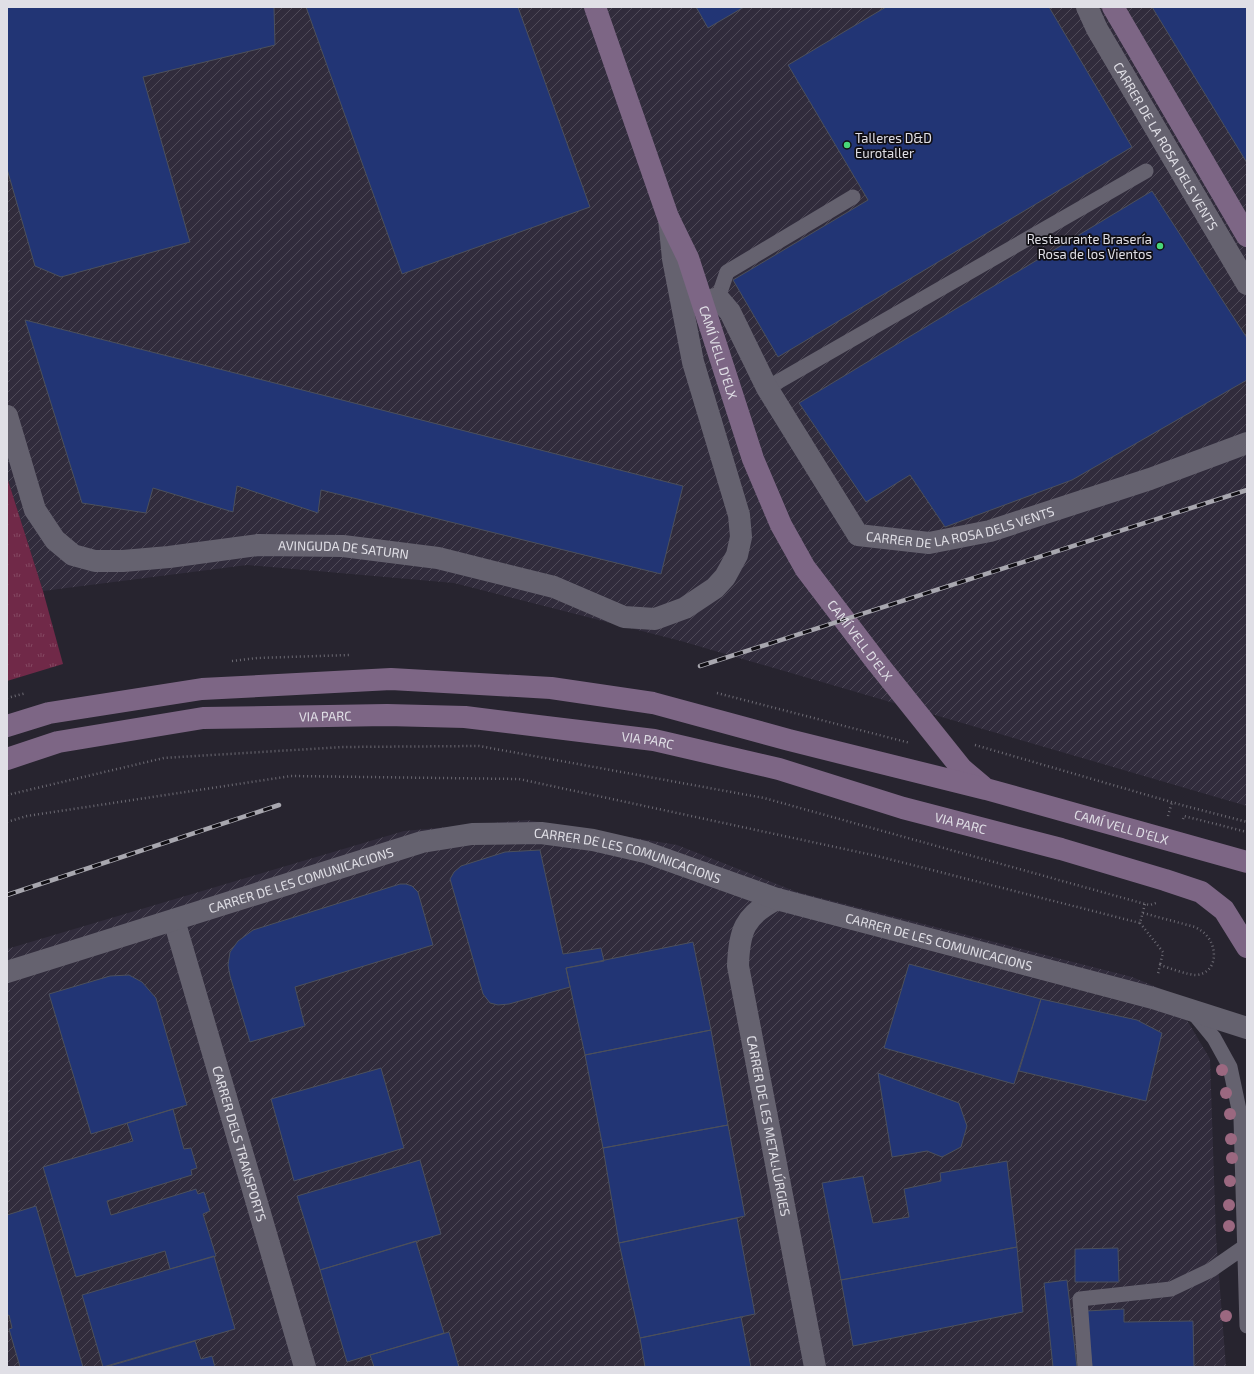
<svg xmlns="http://www.w3.org/2000/svg" width="1254" height="1374" font-family="'Exo 2',sans-serif">
  <style>
    .industrial { fill: url(#industrial-furrows) }
    .grass { fill: url(#grass-tufts) }
    .building { fill: #223575; stroke: #4c505c }
    .lines { fill: none; stroke-linecap: round; stroke-linejoin: round }
    .path { stroke: #6d6b74; stroke-width: 2.5; stroke-dasharray: 1 3; stroke-linecap: butt }
    .lane { stroke: #65626f; stroke-width: 15 }
    .street { stroke: #65626f; stroke-width: 22 }
    .secondary { stroke: #7d6685; stroke-width: 22 }
    .rail-casing { stroke: #a8a7af; stroke-width: 4.5 }
    .rail { stroke: #100e13; stroke-width: 3; stroke-dasharray: 9; stroke-linecap: butt }
    .tree { fill: #9b6880 }
    .poi-dot { fill: #48d778; stroke: #100e13; stroke-width: 1.5 }
    .labels { text-anchor: middle; stroke-width: 3.5; stroke-linejoin: round; paint-order: stroke }
    .poi-label { font-size: 13px; fill: #e0dfe6; stroke: #100e13; text-anchor: start }
    .street-label { font-size: 13px; fill: #e0dfe6; stroke: #100e13 }
  </style>
  <defs>
    <pattern id="industrial-furrows" width="10" height="10" patternUnits="userSpaceOnUse"><rect width="10" height="10" fill="#312c3c"/><path d="M-1 1l2-2M0 10L10 0M9 11l2-2" fill="none" stroke="#4f4a58"/></pattern>
    <pattern id="grass-tufts" width="24" height="20" patternUnits="userSpaceOnUse"><rect width="24" height="20" fill="#702948"/><path d="M3 7l-1-3M5 7V3M7 7l1-3M15 17l-1-3M17 17v-4M19 17l1-3" fill="none" stroke="#844862"/></pattern>
  </defs>
  <rect width="100%" height="100%" fill="#27242f"/>
  <path class="industrial" d="M7,7H1247V806L681,641L454,583L247,565L43,591L7,477Z
    M527,820L677,845L797,892L1132,977L1171,993L1210,1059L1216,1237L1226,1367H7V949L404,831Z"/>
  <path class="grass" d="M7,477L43,591L63,664L7,681Z"/>
  <path class="building" d="M7,7H274L275,45L143,77L190,242L61,277L35,266L7,169Z
    M306,7H518L590,207L402,274Z
    M696,7H744L708,28Z
    M886,7H1049L1132,147L778,357L733,280L868,200L788,65Z
    M1152,7H1247V163Z
    M1152,191L1247,338V380L1072,480L945,527L910,475L866,502L799,403Z
    M25,320L683,486L661,574L321,490L318,513L237,486L233,512L153,488L146,513L82,503Z
    M540,850L563,954L601,948L604,961L566,968L570,987L509,1004L498,1005L490,1003L483,994L450,879L454,872L461,866L505,852Z
    M400,884H406L412,886L418,892L433,945L295,987L305,1026L250,1042L230,976L228,965L230,952L238,941L253,930Z
    M693,942L711,1030L585,1055L566,968Z
    M909,964L1041,999L1014,1084L884,1048Z
    M129,975L142,982L156,998L187,1105L91,1134L49,994L110,976Z
    M1041,999L1137,1020L1162,1033L1146,1101L1019,1071Z
    M711,1030L728,1125L603,1148L585,1055Z
    M381,1068L404,1148L294,1181L271,1099Z
    M878,1073L959,1103L967,1126L961,1147L942,1157L927,1151L892,1157Z
    M173,1109L184,1149L191,1148L197,1168L191,1170L192,1175L107,1201L111,1215L196,1189L198,1194L204,1192L210,1211L203,1214L216,1256L170,1269L165,1251L76,1277L43,1167L133,1141L127,1123Z
    M728,1125L745,1216L619,1243L603,1148Z
    M420,1160L441,1234L320,1270L297,1196Z
    M1007,1161L1017,1247L841,1280L822,1183L863,1176L873,1223L909,1217L904,1189L941,1181L940,1173Z
    M36,1206L83,1367H20L9,1329L12,1328L9,1315L7,1316V1215Z
    M737,1218L755,1314L640,1338L619,1243Z
    M416,1241L444,1333L347,1362L320,1270Z
    M1017,1247L1023,1312L853,1346L841,1280Z
    M1118,1248L1119,1282H1075V1249Z
    M214,1256L235,1329L103,1367L82,1295Z
    M1067,1280L1077,1367H1053L1044,1283Z
    M1124,1309V1322L1193,1321L1194,1367H1092L1086,1311Z
    M741,1317L751,1367H645L640,1338Z
    M449,1332L459,1367H374L370,1355Z
    M195,1341L201,1359L212,1356L215,1367H106Z"/>
  <g class="lines">
    <path class="path" d="M232,661L257,658L349,655
      M717,693L910,743
      M7,698L26,693
      M975,745L1185,806L1247,822
      M7,795L164,758L342,747L479,746L764,798L1145,904L1150,905L1156,903
      M1168,816L1172,802
      M1183,819L1184,816L1247,832
      M7,822L27,816L291,776L519,779L877,856L1140,923L1145,904
      M1143,913L1195,927C1200,930 1204,932 1207,936C1218,949 1217,973 1196,975C1188,975 1169,968 1160,965L1158,974
      M1140,923L1163,952L1160,965"/>
    <path class="lane" d="M718,298L727,272L853,197
      M767,388L1146,171
      M1191,1010L1214,1038L1230,1067L1241,1119L1247,1326
      M1085,1367L1080,1299L1171,1289L1211,1270L1247,1245"/>
    <g class="street">
      <path id="s1" d="M1087,7L1097,29L1247,284"/>
      <path id="s2" d="M702,303L718,298L730,312L767,388L858,535L929,543L990,531L1150,479L1247,443"/>
      <path id="s3" d="M7,416L35,510L55,540L73,555L95,561H123L169,557L258,545L343,546L438,558L554,587L624,617L655,619L685,608L715,588L725,577L737,555L741,537L739,515L693,362L673,259L669,219"/>
      <path id="s4" d="M777,899C744,915 739,932 738,966L815,1367"/>
      <path id="s5" d="M174,920L305,1367"/>
      <path id="s6" d="M7,972L422,842L472,834L541,833L593,840L645,852L777,899L1153,998L1247,1028"/>
    </g>
    <g class="secondary">
      <path id="s7" d="M595,7L668,217L688,258L753,459L781,525L805,568L878,664L962,769L982,786"/>
      <path d="M1113,7L1247,236"/>
      <path id="s8" d="M7,726L49,713L202,689L391,679L551,688L653,703L789,740L986,789L1247,862"/>
      <path id="s9" d="M7,759L58,742L203,718L387,715L465,717L654,740L779,769L903,808L1061,849L1165,880L1201,892L1224,910L1247,947"/>
    </g>
    <g class="rail-casing">
      <path id="rail" d="M700,666L1247,490
        M7,895L279,805"/>
    </g>
    <use href="#rail" class="rail"/>
  </g>
  <g class="tree">
    <circle cx="1222" cy="1070" r="6"/>
    <circle cx="1226" cy="1093" r="6"/>
    <circle cx="1230" cy="1114" r="6"/>
    <circle cx="1231" cy="1139" r="6"/>
    <circle cx="1232" cy="1158" r="6"/>
    <circle cx="1230" cy="1181" r="6"/>
    <circle cx="1229" cy="1205" r="6"/>
    <circle cx="1229" cy="1226" r="6"/>
    <circle cx="1226" cy="1316" r="6"/>
  </g>
  <g class="poi-dot">
    <circle cx="847" cy="145" r="4"/>
    <circle cx="1160" cy="246" r="4"/>
  </g>
  <g class="labels">
    <g class="poi-label">
      <text x="855" y="143">Talleres D&amp;D<tspan x="855" dy="15">Eurotaller</tspan></text>
      <text x="1152" y="244" text-anchor="end">Restaurante Brasería<tspan x="1152" dy="15">Rosa de los Vientos</tspan></text>
    </g>
    <g class="street-label">
      <text dy="5" stroke="none"><textPath href="#s1" startOffset="160">CARRER DE LA ROSA DELS VENTS</textPath></text>
      <text dy="5" stroke="none"><textPath href="#s7" startOffset="367">CAMÍ VELL D'ELX</textPath></text>
      <text dy="5" stroke="none"><textPath href="#s2" startOffset="397">CARRER DE LA ROSA DELS VENTS</textPath></text>
      <text dy="5" stroke="none"><textPath href="#s3" startOffset="430">AVINGUDA DE SATURN</textPath></text>
      <text dy="5" stroke="none"><textPath href="#s7" startOffset="691">CAMÍ VELL D'ELX</textPath></text>
      <text dy="5" stroke="none"><textPath href="#s9" startOffset="323">VIA PARC</textPath></text>
      <text dy="5" stroke="none"><textPath href="#s9" startOffset="647">VIA PARC</textPath></text>
      <text dy="5" stroke="none"><textPath href="#s9" startOffset="971">VIA PARC</textPath></text>
      <text dy="5" stroke="none"><textPath href="#s8" startOffset="1136">CAMÍ VELL D'ELX</textPath></text>
      <text dy="5" stroke="none"><textPath href="#s6" startOffset="644">CARRER DE LES COMUNICACIONS</textPath></text>
      <text dy="5" stroke="none"><textPath href="#s6" startOffset="308">CARRER DE LES COMUNICACIONS</textPath></text>
      <text dy="5" stroke="none"><textPath href="#s6" startOffset="968">CARRER DE LES COMUNICACIONS</textPath></text>
      <text dy="5" stroke="none"><textPath href="#s4" startOffset="246">CARRER DE LES METAL·LÚRGIES</textPath></text>
      <text dy="5" stroke="none"><textPath href="#s5" startOffset="233">CARRER DELS TRANSPORTS</textPath></text>
    </g>
  </g>
  <rect width="1254" height="1374" fill="none" stroke="#e0dfe6" stroke-width="16"/>
</svg>
